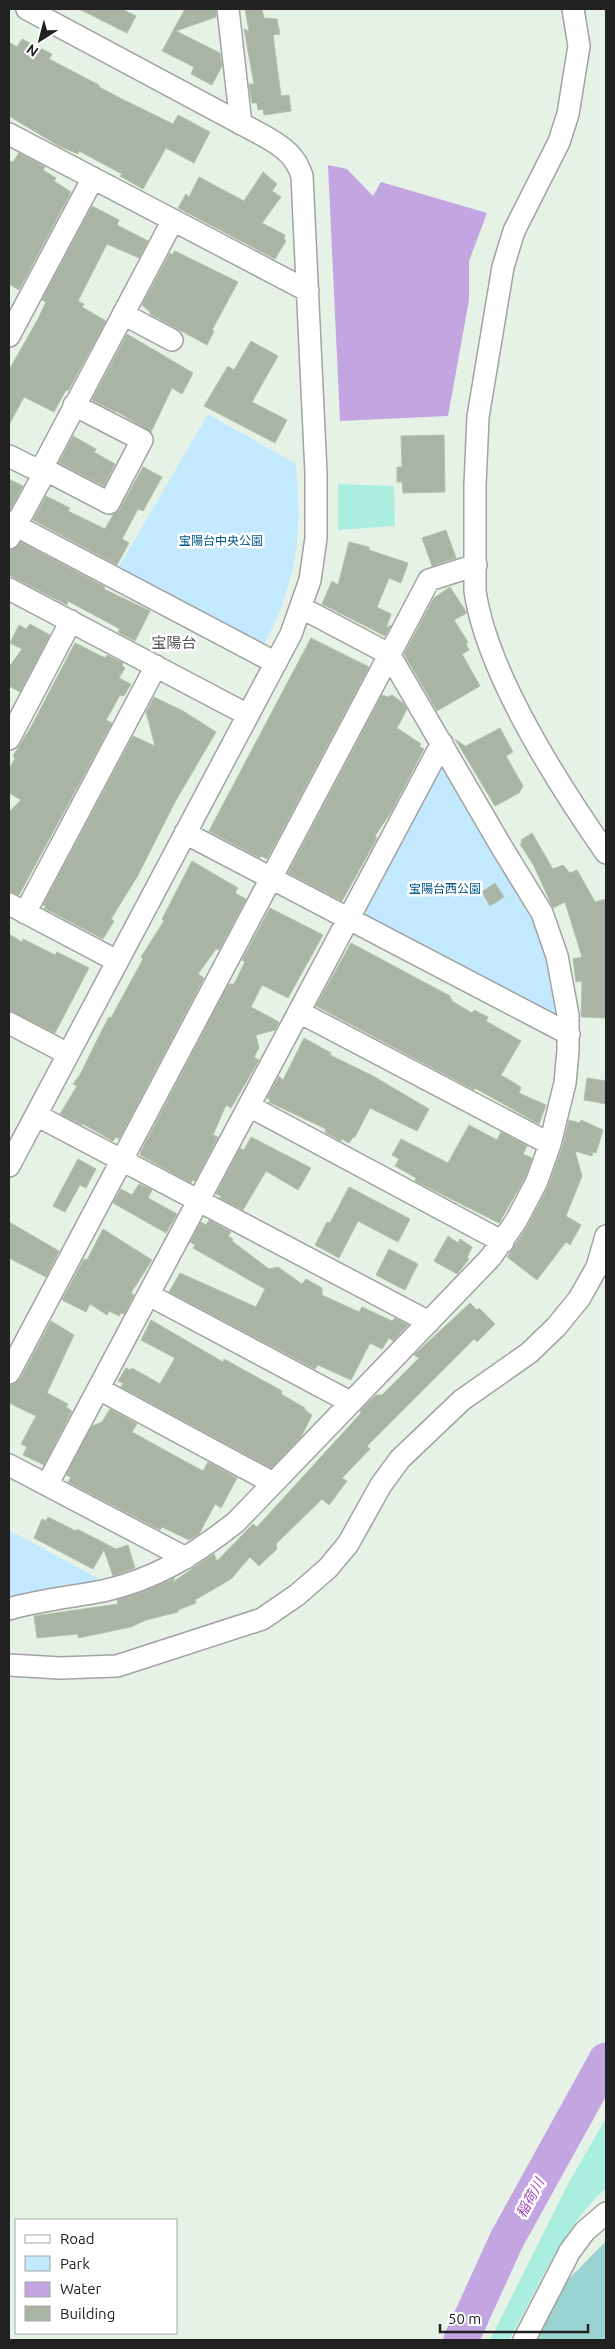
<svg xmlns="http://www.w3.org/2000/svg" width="615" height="2349" font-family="Ubuntu,'Noto Sans JP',sans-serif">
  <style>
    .grass { fill: #aaeedf }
    .forest { fill: #99d3d2 }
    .park { fill: #c2e9fd }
    .water { fill: #c3a5e2 }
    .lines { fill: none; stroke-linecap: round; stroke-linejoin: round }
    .river { stroke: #c3a5e2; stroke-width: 35 }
    .building { fill: #aab4a5; stroke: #b0c4a8 }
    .minor-casing { stroke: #a2a2a2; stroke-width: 24 }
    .minor { stroke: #fff; stroke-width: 21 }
    .labels { text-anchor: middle; stroke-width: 5; stroke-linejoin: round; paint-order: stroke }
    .park-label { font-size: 12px; fill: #045a89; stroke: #fff }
    .water-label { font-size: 14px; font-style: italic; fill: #9e45b8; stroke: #fff }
    .quarter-label { font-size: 15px; fill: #545454; stroke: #fff }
  </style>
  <rect width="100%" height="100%" fill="#e7f2e7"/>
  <path class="grass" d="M338,484L394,486L395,526L338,530Z
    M606,2118V2188C562,2228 538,2289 509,2340H490L568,2184Z"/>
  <path class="forest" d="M606,2241V2340H530L556,2292Z"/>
  <path class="park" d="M208,414L296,464C297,485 299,506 298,526C297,569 282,610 263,647L117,570Z
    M448,769L534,917L545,949L558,1010L549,1015L366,919L363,909L437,770Z
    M9,1530L101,1580L27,1592L9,1597Z"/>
  <path class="water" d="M328,165L347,169L373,196L381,182L487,213L469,261V300L448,416L340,421Z"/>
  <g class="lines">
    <path class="river" d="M461,2340L507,2239L606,2060"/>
  </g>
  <path class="building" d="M79,9H122L136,16L127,33Z
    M185,9H216V17L176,31L220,53L222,66L212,85L191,74L194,67L162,51Z
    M245,9H262L264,18L277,19L280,34L273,35L281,96L289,95L291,111L264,115L263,109L258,110L257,103H252L249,84H254L244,29L249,31Z
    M22,39L52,54L49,59L99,85V87L120,98L173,124L178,115L210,132L194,163L166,148L143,189L120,176L122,174L79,151L78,154L59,146L9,116V42L17,47Z
    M19,153L45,167L43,170L56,178L54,181L71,192L19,290L9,284V161L13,162Z
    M263,172L277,184L272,191L281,197L262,223L285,235L284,239L286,241L275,259L178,208L186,194L189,197L199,177L244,201Z
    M92,206L119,220L117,225L148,241L139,258L107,244L78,301L84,304L82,307L106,321L68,391L66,390L54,412L24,397L9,425V370L38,319L46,302L42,300Z
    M175,251L238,282L212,330L214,331L207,345L150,314V312L142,305L170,253L172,255Z
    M127,334L193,373L182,394L172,388L151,432L116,411V412L92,400Z
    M251,341L278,356L252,402L287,420L275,443L204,406L228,366L234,370Z
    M444,435L445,492L403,493L402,482H397V467H402L401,436Z
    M73,436L96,449L94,452L115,464L104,486L59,463Z
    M143,467L162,477L143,511L138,509L122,539L129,543L117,565L33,520L46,496L70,508L68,511L105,529L113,515L120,509Z
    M9,479L23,486L10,510H9Z
    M446,530L456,558L432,566L422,538Z
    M21,542L105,587L104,589L150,611L135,641L118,632L120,629L68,601L67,605L9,575V550L16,548Z
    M349,542L369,547V550L408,563L401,583L389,578L377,607L391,614L386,628L391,625L385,636L322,604L332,581L338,585Z
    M450,587L467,613L454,620L468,642L466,644L469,650L462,654L480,686L437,711L404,654L434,598Z
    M30,624L50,635L20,692L9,686V667L22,649L10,643L19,625L26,629Z
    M311,638L369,667L267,859L261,856L260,858L209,831Z
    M75,643L105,658L107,655L123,663L122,666L125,668L119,678L131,684L124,696L120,695L106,720L112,723L19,895L9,892V812L21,800L9,793V769L15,758L13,756L31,727Z
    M382,695L388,697L392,695L403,703L407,709L397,728L421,744L419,746L424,749L391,812L375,836L377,838L342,901L288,873Z
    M154,697L183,711L216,732L175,802L137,877L111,919L114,921L103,939L44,908L46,906L43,905L133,736L155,746L146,712Z
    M500,728L513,752L506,756L523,786L519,793L495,806L455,739L468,748L466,746Z
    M532,833L553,869L563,865L570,873L577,870L595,902L606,899V1018L581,1017L582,981L576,982L573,959L582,957L565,902L553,908L534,866L520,844L522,843L521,840Z
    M192,861L238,888L235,893L246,899L219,950L216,949L198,974L204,978L119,1139L116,1137L113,1141L83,1124L82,1125L60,1114L77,1086L73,1084L80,1075L98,1038L109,1017L111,1018L143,959L141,957L164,921L162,919Z
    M495,883L504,897L490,906L482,892Z
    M270,908L323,935L288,998L262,985L251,1007L279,1022L275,1030L256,1035L259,1048L254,1057L259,1060L231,1108L226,1105L213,1135L218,1137L195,1181L193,1180L191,1183L140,1155L141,1151L226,989L229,984H234L245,962L242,960Z
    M9,934L22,942L23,939L55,955L57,952L89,968L55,1033L9,1011Z
    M351,943L450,996L452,1001L472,1013L474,1010L488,1017L486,1021L521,1041L501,1075L521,1087L519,1093L546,1105L539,1124L475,1088L474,1090L316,1006Z
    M304,1038L331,1053L330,1055L373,1076L429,1109L417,1131L370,1108L355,1137H353L349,1143L342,1139L341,1141L325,1132L326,1129L269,1102L270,1100L267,1098L279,1076L283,1080Z
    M587,1078L606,1081V1104L584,1100Z
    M569,1120L580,1123L581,1120L603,1130L596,1153L593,1152L592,1156L575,1151L582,1176L566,1216L581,1225L570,1245L566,1242L537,1280L507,1257L527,1227L548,1187L562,1148Z
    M469,1125L497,1140L501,1132L527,1146L523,1154L532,1158L526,1176L499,1223L415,1181L416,1178L395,1166L399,1159L392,1155L401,1139L448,1163Z
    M251,1137L311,1168L298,1190L266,1171L243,1210L220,1198L221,1196L216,1194L240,1148L244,1150Z
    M78,1159L96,1169L86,1188L80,1185L65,1212L53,1206Z
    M139,1184L152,1190L148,1198L177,1214L166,1233L113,1203L121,1189L132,1195Z
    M349,1187L410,1219L398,1242L358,1221L339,1258L315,1245L327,1222L330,1223Z
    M209,1220L231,1232L228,1236L233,1239L232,1241L269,1269L278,1267L302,1284L306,1279L322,1288V1295L359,1312L362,1307L392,1321L395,1318L408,1325L393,1341L389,1338L382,1349L370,1343L351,1380L318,1365L315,1369L169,1292L180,1273L256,1307L265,1289L193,1248L195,1245L190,1242L201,1222L206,1225Z
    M9,1222L59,1251L46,1277L9,1258Z
    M103,1229L152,1260L131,1293L134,1295L124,1314L121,1313L119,1316L109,1311L107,1315L90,1304L86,1312L62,1300L84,1259L87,1260Z
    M448,1236L458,1243L460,1239L472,1247L467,1258L469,1259L457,1274L434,1261Z
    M389,1249L418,1264L405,1290L376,1275Z
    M470,1303L477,1310L479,1308L495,1324L477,1342L474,1339L367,1446L370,1449L342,1478L347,1481L329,1505L322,1499L276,1544L277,1549L259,1566L250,1557L231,1579L195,1600L196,1603L178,1610V1612L146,1620L131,1627L78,1638V1634L37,1638L34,1616L118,1604L117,1600L145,1591L175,1578L173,1582L214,1554L217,1561L253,1524L257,1527L361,1413L360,1411L376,1395H382L419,1358L414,1355Z
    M151,1320L223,1362L224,1359L282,1391L281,1394L305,1408V1410L312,1415L301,1437L271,1468L121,1387L123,1383L118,1381L126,1368L130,1370L132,1368L160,1384L175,1358L141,1340Z
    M51,1321L74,1335L47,1393L68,1404L66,1407L72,1411L44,1465L23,1455L27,1447L21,1444L36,1416L9,1403V1385L15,1384L20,1379Z
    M110,1409L137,1424L132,1432L179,1458L203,1471L208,1462L237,1478L221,1508L215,1504L199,1534L189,1540L162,1527L160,1530L68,1482L71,1477L66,1475L92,1426L102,1422Z
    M48,1517L76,1531L77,1529L116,1549L128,1545L135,1568L113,1576L104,1550L93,1569L34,1538L42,1519L46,1521Z"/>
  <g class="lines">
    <g class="minor-casing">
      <path id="minor" d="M228,9L241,124
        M573,9L579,46L568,114L559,142L514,231L503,267L478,417L475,485V591C487,674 558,784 606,853
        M9,134L308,291
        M123,314L172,340
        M9,336L93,178
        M9,456L31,467L42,468L109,503L142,440L74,405
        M9,522L276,663
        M9,538L41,479L42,468L173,220
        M9,589L248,715
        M9,739L71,621
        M185,833L569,1034
        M9,904L117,961
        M25,913L156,666
        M299,1012L550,1144
        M9,1023L68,1054
        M249,1106L503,1242
        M36,1115L429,1322
        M9,1166L291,634L310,580L316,538V473L302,176C296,156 283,147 266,137L27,9
        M149,1295L350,1402
        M9,1373L429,580L476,565
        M99,1389L273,1483
        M9,1465L186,1558
        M47,1485L442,743
        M9,1609C40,1600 72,1597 103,1591C156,1579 194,1555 236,1522L491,1257L516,1221L537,1181L550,1144L565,1083L568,1050V1015L557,956L542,913L501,846L389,654L302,608
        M9,1665L60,1668L117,1666L262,1619L297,1595L328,1568L348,1544L381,1485L400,1459L462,1400L529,1353L556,1327L579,1299L597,1267L606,1236
        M524,2340L570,2251L585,2231L606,2213"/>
    </g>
    <use href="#minor" class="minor"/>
  </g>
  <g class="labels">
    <g class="park-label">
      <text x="221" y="545">宝陽台中央公園</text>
      <text x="445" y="893">宝陽台西公園</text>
    </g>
    <g class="water-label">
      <text transform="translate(530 2198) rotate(-61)" y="5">稲荷川</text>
    </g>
    <g class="quarter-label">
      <text x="174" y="648">宝陽台</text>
    </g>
  </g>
  <rect width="615" height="2349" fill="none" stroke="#212121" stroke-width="20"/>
  <rect x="15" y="2219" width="162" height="115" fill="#ffffff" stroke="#a6a6a6"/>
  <rect x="25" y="2235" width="25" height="8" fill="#ffffff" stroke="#a6a6a6"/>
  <text x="60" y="2244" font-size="15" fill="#212121">Road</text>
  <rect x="25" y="2256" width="25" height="15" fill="#c2e9fd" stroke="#a6a6a6"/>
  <text x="60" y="2269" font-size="15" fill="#212121">Park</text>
  <rect x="25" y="2282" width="25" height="15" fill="#c3a5e2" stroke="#a6a6a6"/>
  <text x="60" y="2294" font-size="15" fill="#212121">Water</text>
  <rect x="25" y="2306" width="25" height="15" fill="#aab4a5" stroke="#a6a6a6"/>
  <text x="60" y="2319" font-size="15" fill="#212121">Building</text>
  <g transform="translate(40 40) rotate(216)" stroke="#ffffff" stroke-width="4" paint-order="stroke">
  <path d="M0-4L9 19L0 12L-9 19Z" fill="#212121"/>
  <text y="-8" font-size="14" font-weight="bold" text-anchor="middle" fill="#212121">N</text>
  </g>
  <path d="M440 2324v8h148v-8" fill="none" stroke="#212121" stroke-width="2.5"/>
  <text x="448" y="2324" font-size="15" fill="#212121" stroke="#ffffff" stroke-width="4" paint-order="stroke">50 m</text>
</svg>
